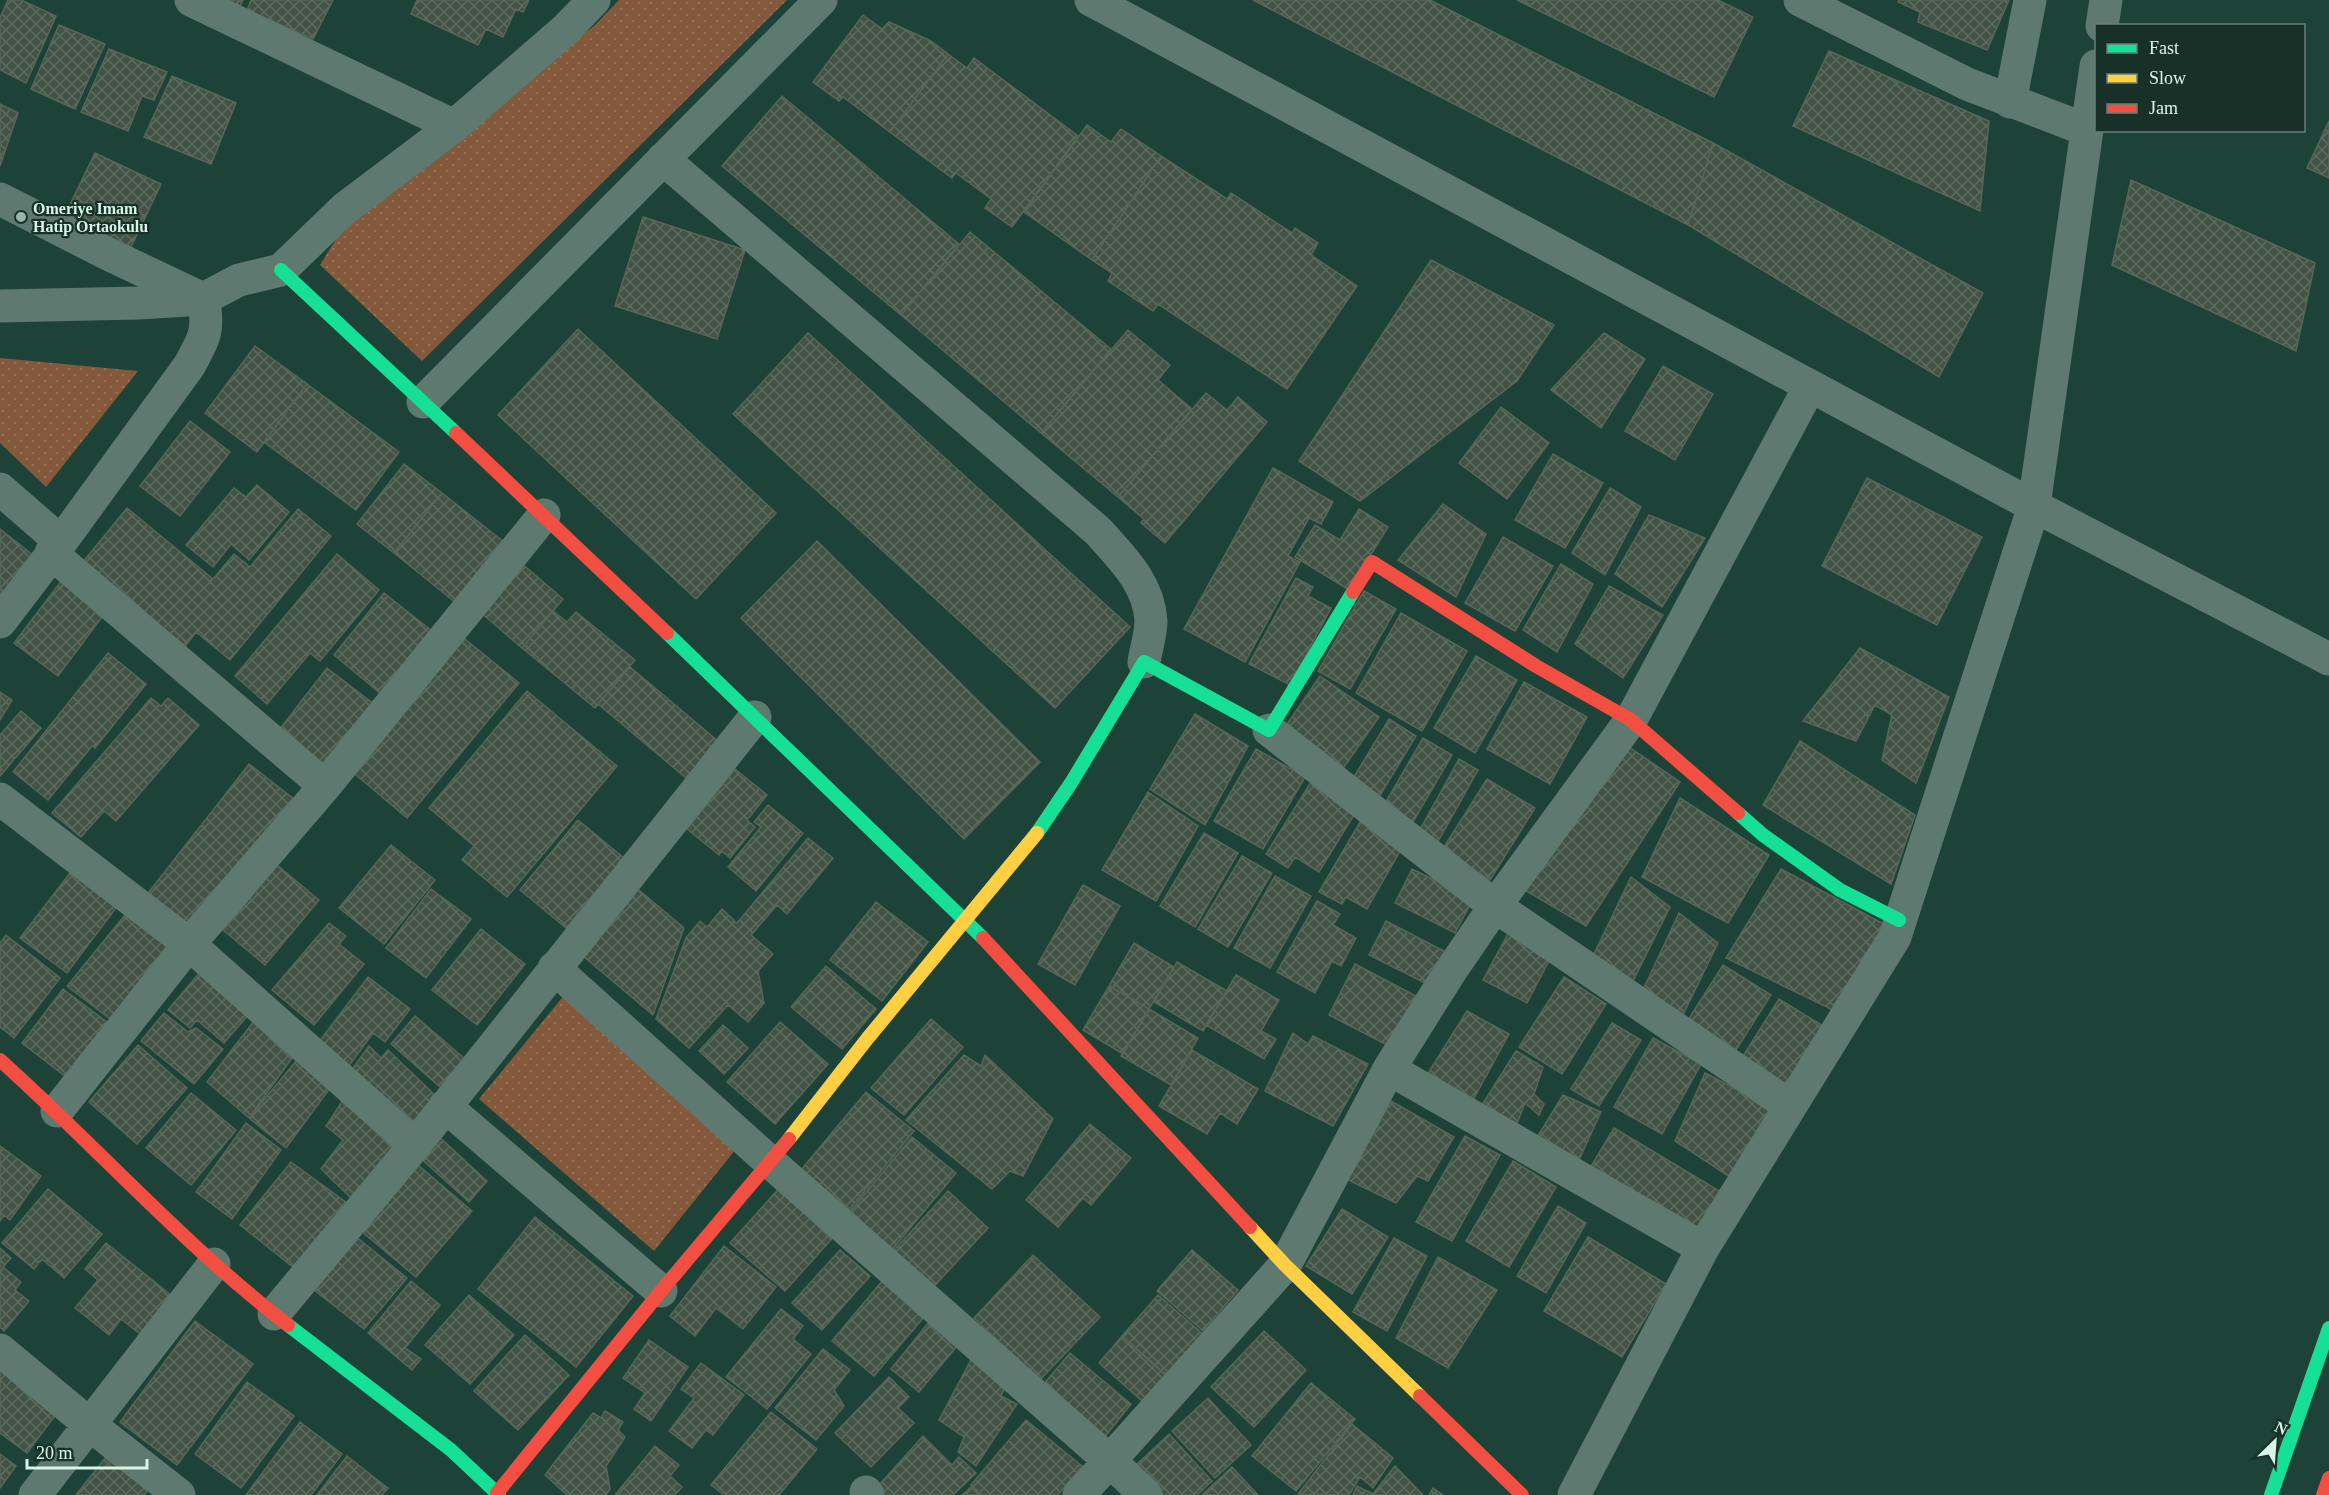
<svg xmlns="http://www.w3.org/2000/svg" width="2329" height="1495" font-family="Georgia,serif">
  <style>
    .green { fill: url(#green-dots) }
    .building { fill: url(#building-cross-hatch); stroke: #566657; stroke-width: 1.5 }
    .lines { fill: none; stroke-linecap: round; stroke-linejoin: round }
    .street { stroke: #5e796f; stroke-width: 33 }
    .fast { stroke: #16e098; stroke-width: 14 }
    .slow { stroke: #ffcf43; stroke-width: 14 }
    .jam { stroke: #f24e42; stroke-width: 14 }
    .poi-dot { fill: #96b7ab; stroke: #173128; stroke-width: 2 }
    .labels { text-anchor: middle; stroke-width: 4.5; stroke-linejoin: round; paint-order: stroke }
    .poi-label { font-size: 16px; font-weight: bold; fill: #d7f6e9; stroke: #173128; text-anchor: start }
  </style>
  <defs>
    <pattern id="green-dots" width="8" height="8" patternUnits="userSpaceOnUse" patternTransform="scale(1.5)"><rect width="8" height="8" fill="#84583b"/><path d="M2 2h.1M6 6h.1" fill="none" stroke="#957157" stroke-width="1.8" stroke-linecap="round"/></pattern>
    <pattern id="building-cross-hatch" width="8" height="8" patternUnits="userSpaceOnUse" patternTransform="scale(1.5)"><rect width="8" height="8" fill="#425345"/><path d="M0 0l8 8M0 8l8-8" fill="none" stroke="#5d6c60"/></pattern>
  </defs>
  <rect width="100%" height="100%" fill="#1d4238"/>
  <path class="green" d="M619,0H787L422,361L320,265L341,231L595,25Z
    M0,358L138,371L46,487L0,443Z
    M566,993L740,1144L654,1251L479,1099Z"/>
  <path class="building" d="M8,0H21L56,16L26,83L0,70V18Z
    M228,0H243L240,6Z
    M251,0H333L313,39L247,10Z
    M417,0H529L523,12L516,9L503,37L486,29L478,45L411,14Z
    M1253,0H1430L1713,143L1688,225Z
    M1517,0H1718L1753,17L1714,97Z
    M1899,0H2009L1987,50L1918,22L1920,12L1898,2Z
    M863,15L882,29L889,22L931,41L948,54L890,132L843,97L839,101L813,82Z
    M59,25L105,44L75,109L31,89Z
    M109,49L167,72L154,100L142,96L128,131L81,112Z
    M1829,51L1989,121L1980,211L1793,126Z
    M948,54L967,68L974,58L1078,136L1012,227L985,208L991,199L956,173L952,178L890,132Z
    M172,76L236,103L211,164L144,137Z
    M782,96L959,244L901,315L722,166Z
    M0,104L18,113L0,166Z
    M2329,121V178L2307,168Z
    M1087,125L1111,142L1121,129L1161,156L1092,260L1024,212Z
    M1713,143L1983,293L1939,377L1688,225Z
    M95,153L161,184L130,249L64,217Z
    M1161,156L1227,199L1231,193L1292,233L1295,228L1318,243L1311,255L1357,286L1287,389L1158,304L1153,311L1108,281L1112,273L1092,260Z
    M2131,180L2315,263L2296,351L2112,265Z
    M643,217L745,250L717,339L615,306Z
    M970,232L1111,349L1041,433L901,315Z
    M1431,260L1554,325L1517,381L1360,501L1299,461Z
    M578,329L776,513L696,599L498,415Z
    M1128,330L1170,365L1158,380L1192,409L1118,497L1041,433Z
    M808,333L1130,627L1055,708L733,414Z
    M1604,333L1645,359L1601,428L1551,390Z
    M255,346L307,384L257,452L205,413Z
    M1663,366L1713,394L1675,460L1625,431Z
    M307,384L399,452L356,510L264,442Z
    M1206,393L1227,410L1238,397L1267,422L1165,543L1141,523L1144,519L1118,497Z
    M1501,407L1549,443L1507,499L1459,463Z
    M190,421L230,452L180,516L140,486Z
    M1553,454L1603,483L1565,548L1515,520Z
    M404,464L442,493L394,553L357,524Z
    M1273,468L1333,502L1321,524L1309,518L1288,556L1300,562L1245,662L1184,629Z
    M1867,478L1982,537L1937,625L1822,566Z
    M257,485L289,512L249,560L231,544L213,567L186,545L234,488L246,497Z
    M1610,488L1641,507L1605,575L1572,553Z
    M442,493L504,542L456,603L394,553Z
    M1443,504L1486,534L1456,597L1398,560Z
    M127,508L213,579L234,554L250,567L298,509L331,536L230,660L196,632L181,652L78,568Z
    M1359,509L1388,527L1349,590L1295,557L1315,525L1340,540Z
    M1649,515L1705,538L1662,607L1615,574Z
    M0,529L33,555L0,596Z
    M1503,537L1553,566L1515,631L1465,603Z
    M817,541L1040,762L964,839L741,618Z
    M337,554L379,590L320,661L310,653L267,704L235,676Z
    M520,562L563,599L522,648L479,611Z
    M1561,564L1593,584L1557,652L1523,630Z
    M65,576L108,609L58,676L14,643Z
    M1296,578L1313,587L1308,596L1331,608L1290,685L1249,664Z
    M1609,586L1663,615L1623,678L1575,644Z
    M1364,591L1396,609L1350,689L1318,671Z
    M384,593L432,631L381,694L334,655Z
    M553,611L567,622L576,612L635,660L595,708L522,648Z
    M1401,613L1467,651L1422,731L1356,693Z
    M460,635L519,683L407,818L349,769Z
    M1860,648L1949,697L1916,783L1882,760L1892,715L1875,705L1856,741L1803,721Z
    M108,653L146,684L95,748L92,746L48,800L13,772Z
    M1476,656L1517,680L1475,753L1434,728Z
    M630,667L718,741L686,778L598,704Z
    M327,668L375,705L323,772L275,735Z
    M1320,676L1379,717L1342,770L1283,730Z
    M1524,682L1587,717L1550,784L1487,749Z
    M527,691L617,766L507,897L462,860L474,846L429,808Z
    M0,692L12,700L0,720Z
    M151,698L161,706L168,698L199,725L116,821L104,811L81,837L52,813Z
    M21,711L41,728L0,776V735Z
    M1195,714L1248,746L1205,825L1150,789Z
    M1389,719L1416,736L1376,802L1349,785Z
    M1423,738L1452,755L1413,822L1384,805Z
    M1619,740L1680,782L1586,926L1521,888Z
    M1800,741L1915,815L1891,884L1763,805Z
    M1256,749L1305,777L1263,849L1214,821Z
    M1459,759L1478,770L1436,845L1417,835Z
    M249,764L299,803L191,940L141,902Z
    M735,769L767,795L747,820L755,827L730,858L722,851L719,855L687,829Z
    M1487,779L1535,808L1490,880L1442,850Z
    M1311,782L1357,810L1319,872L1295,857L1288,868L1266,854Z
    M1148,792L1198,826L1156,901L1102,870Z
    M1680,798L1769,855L1728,923L1642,877Z
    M768,805L803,833L756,891L728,867L761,827L754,822Z
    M578,820L624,858L566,928L520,890Z
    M1360,822L1403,846L1367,909L1346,897L1342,904L1319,892Z
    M1204,833L1238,853L1195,927L1160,906Z
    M808,838L833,858L787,914L777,905L751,935L773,954L758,971L764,1003L748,1022L728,1005L689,1048L656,1019L686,938L700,921L707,927L722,909L737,923Z
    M391,845L435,880L384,944L339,908Z
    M1242,856L1272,873L1228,947L1198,929Z
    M277,865L319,900L265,965L223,930Z
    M73,869L119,904L67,973L20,938Z
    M1412,869L1473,899L1455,933L1395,903Z
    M1781,869L1884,924L1839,1013L1726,958Z
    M1275,876L1311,896L1270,968L1234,948Z
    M1631,877L1670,907L1630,987L1593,956Z
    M633,885L684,928L653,1015L577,951Z
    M1083,885L1120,906L1075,985L1038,964Z
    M431,889L471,919L426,978L386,948Z
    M1317,901L1340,914L1333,925L1356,938L1341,966L1332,961L1315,993L1277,972Z
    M876,902L928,942L882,1001L830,960Z
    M129,910L176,948L117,1024L67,986Z
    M1679,913L1718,943L1679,1023L1642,992Z
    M1386,921L1446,952L1429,985L1369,955Z
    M329,923L346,936L339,944L364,964L314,1025L272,990Z
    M481,929L525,964L477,1025L432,990Z
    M1510,930L1553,953L1527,1003L1483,980Z
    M6,935L60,978L14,1038L0,1027V943Z
    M1134,943L1174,967L1149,1009L1109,986Z
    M1177,962L1227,991L1203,1031L1154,1002Z
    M1355,964L1416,996L1389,1046L1329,1015Z
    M1723,965L1771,995L1729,1061L1681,1031Z
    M826,966L876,1009L842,1049L791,1007Z
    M200,972L249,1014L224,1043L197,1020L190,1028L168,1010Z
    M1236,975L1279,1000L1261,1031L1276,1039L1264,1059L1206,1025Z
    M368,977L410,1009L385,1042L373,1033L346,1070L315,1047Z
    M1564,977L1606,1004L1562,1074L1519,1047Z
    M1109,986L1149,1009L1123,1054L1083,1030Z
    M63,989L112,1026L70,1080L22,1043Z
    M1779,999L1828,1029L1786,1095L1738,1064Z
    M1149,1009L1198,1038L1171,1085L1121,1056Z
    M1467,1011L1509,1034L1473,1100L1423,1081Z
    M164,1013L188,1032L196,1028L223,1049L194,1084L141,1041Z
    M258,1016L297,1051L249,1118L207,1082Z
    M415,1016L465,1059L440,1087L391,1044Z
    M931,1019L963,1047L904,1115L871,1088Z
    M780,1022L828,1064L775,1124L727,1082Z
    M1612,1023L1641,1040L1599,1106L1571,1089Z
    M723,1025L748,1048L724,1074L699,1051Z
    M1293,1033L1308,1044L1313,1036L1368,1064L1333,1126L1265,1091Z
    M1653,1038L1701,1064L1662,1134L1614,1107Z
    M138,1045L187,1088L137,1144L89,1102Z
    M369,1046L381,1058L388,1050L437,1097L413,1134L345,1079Z
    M1192,1050L1258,1089L1237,1124L1220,1113L1207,1134L1159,1106Z
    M1516,1051L1543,1067L1534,1094L1544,1104L1539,1115L1525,1103L1516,1126L1480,1108Z
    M301,1055L336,1080L286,1148L249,1118Z
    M964,1055L981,1066L985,1055L1053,1119L1023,1176L1010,1171L992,1189L906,1120Z
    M1705,1073L1782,1113L1736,1181L1675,1141Z
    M866,1092L914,1131L844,1216L796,1176Z
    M191,1093L236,1130L191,1185L146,1148Z
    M1563,1095L1601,1112L1578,1162L1536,1139Z
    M345,1097L396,1144L352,1199L321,1169L343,1140L326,1126Z
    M1391,1101L1454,1137L1428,1181L1417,1176L1396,1203L1348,1180Z
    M246,1123L281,1150L232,1219L196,1192Z
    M1090,1124L1131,1158L1091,1205L1083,1198L1058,1227L1026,1200Z
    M1614,1128L1721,1192L1697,1232L1590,1168Z
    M436,1134L487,1181L469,1202L418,1156Z
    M1465,1136L1500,1155L1452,1241L1416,1222Z
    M912,1137L956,1173L891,1251L848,1214Z
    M0,1146L41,1176L10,1220L4,1215L0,1221Z
    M1513,1161L1556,1187L1509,1267L1466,1241Z
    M291,1162L347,1203L294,1268L240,1225Z
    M418,1165L472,1211L416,1277L361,1231Z
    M782,1185L837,1233L785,1291L730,1243Z
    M48,1189L102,1234L64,1278L42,1259L34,1269L2,1243Z
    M948,1191L988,1228L927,1294L887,1258Z
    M1558,1206L1586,1223L1546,1293L1517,1276Z
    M1342,1209L1388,1237L1352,1294L1306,1266Z
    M535,1217L633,1296L576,1367L478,1289Z
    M354,1235L407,1278L364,1329L310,1287Z
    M1588,1237L1666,1284L1622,1357L1544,1311Z
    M1394,1238L1427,1256L1387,1331L1353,1312Z
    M106,1243L176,1299L145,1338L121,1319L109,1335L75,1308L98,1280L85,1269Z
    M724,1246L776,1287L743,1329L716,1308L695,1336L670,1316Z
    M0,1248L11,1258L3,1267L21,1282L15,1290L29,1301L4,1331L0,1327Z
    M840,1250L870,1276L822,1330L792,1303Z
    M1192,1250L1238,1290L1203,1331L1157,1291Z
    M1033,1255L1100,1317L1040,1380L974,1318Z
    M1438,1257L1497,1290L1448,1368L1396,1338Z
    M411,1281L440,1305L405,1348L421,1359L412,1370L368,1333Z
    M882,1281L924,1317L874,1376L832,1341Z
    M469,1295L514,1335L470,1384L425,1345Z
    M1158,1295L1204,1335L1168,1376L1122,1336Z
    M781,1309L803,1326L793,1339L811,1354L767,1409L726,1377Z
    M195,1321L253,1364L177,1465L120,1422Z
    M929,1322L957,1346L919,1392L891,1369Z
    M1264,1331L1306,1370L1254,1427L1211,1387Z
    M525,1335L569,1375L518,1430L474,1391Z
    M1122,1336L1165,1375L1142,1401L1099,1363Z
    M649,1340L688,1367L651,1421L634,1409L645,1393L623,1378Z
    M823,1349L850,1370L834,1390L844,1406L816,1440L775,1408Z
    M1070,1353L1131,1404L1104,1438L1042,1386Z
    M973,1356L1006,1385L1001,1396L1017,1404L976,1466L958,1452L964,1437L939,1420Z
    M701,1363L744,1395L713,1435L706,1430L692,1448L669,1431L694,1398L681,1389Z
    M0,1364L60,1409L27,1453L0,1433Z
    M889,1377L909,1397L898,1408L914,1423L871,1467L835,1433Z
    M247,1382L294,1416L241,1488L195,1454Z
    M1311,1383L1355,1419L1296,1491L1252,1456Z
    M1208,1398L1251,1445L1215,1478L1172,1431Z
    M605,1411L623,1422L618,1430L625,1437L606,1466L610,1489L606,1495H567L545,1475L593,1413L601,1418Z
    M771,1412L817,1449L779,1495H724L711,1485Z
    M1026,1420L1082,1466L1058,1495H983L971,1485Z
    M300,1422L342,1454L311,1495H246Z
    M1352,1424L1393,1458L1373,1488L1360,1477L1349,1495L1298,1494Z
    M1169,1434L1212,1481L1197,1495H1161L1134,1467Z
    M923,1436L952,1465L959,1457L976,1473L953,1495H872L871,1494Z
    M655,1446L679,1465L670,1476L682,1487L675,1495H615Z
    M0,1454L16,1466L0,1488Z
    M347,1456L388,1488L382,1495H317Z
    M105,1458L148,1490L144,1495H76Z
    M1395,1466L1423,1495H1353L1357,1486L1373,1494Z
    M1232,1467L1258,1495H1202Z
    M971,1487L981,1495H962Z
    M1433,1488L1443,1495H1429Z"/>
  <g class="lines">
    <path class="street" d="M191,0L454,126
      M1091,0L2034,506L2329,659
      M1800,0L1967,84L2087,130
      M2102,26L2106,0
      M2010,102L2030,0
      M663,159L1098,531C1121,557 1149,583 1151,621C1151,634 1146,649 1144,662
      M0,199L106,253L203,299C210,330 204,339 189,366L61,542L0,622
      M0,306L139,303L203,299L239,280L281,270L344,209L454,126L566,29L594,0
      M423,402L821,0
      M0,489L61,542
      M51,553L325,786
      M1269,730L1495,906L1790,1106
      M0,799L189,944L415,1145
      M554,968L771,1163L1111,1462L1146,1495
      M1389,1069L1703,1248
      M445,1106L661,1291
      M57,1111L189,944L325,786L544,515
      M274,1314L415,1145L755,717
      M0,1350L89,1424L179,1495
      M866,1492L868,1495
      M35,1495L214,1264
      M1079,1495L1285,1265L1389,1069L1450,972L1495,906L1631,720L1810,386
      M1574,1495L1703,1248L1895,937L2034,506L2096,66"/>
    <path class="fast" d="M281,270L456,433
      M667,633L983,938
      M1738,813L1763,835L1840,890L1899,920
      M1037,833L1071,783L1144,662L1269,730L1353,592
      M288,1325L451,1450L499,1495
      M2271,1495L2329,1328"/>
    <path class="slow" d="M789,1139L867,1039L1037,833
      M1250,1227L1285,1265L1420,1396"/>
    <path class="jam" d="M456,433L667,633
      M1353,592L1372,562L1536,666L1631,720L1738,813
      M983,938L1250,1227
      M0,1060C97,1147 185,1246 288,1325
      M1420,1396L1522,1495
      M497,1493L661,1291L789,1139
      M2323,1495L2329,1478"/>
  </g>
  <circle class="poi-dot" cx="21" cy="217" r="6"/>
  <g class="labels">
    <g class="poi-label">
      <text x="33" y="214">Omeriye Imam<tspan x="33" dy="18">Hatip Ortaokulu</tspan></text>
    </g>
  </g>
  <rect x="2095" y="24" width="210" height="108" fill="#173128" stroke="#648075" stroke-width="1.5"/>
  <rect x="2107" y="44" width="30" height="9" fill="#16e098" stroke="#648075" stroke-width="1.5"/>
  <text x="2149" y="54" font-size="18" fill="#d7f6e9">Fast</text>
  <rect x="2107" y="74" width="30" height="9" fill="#ffcf43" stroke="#648075" stroke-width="1.5"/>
  <text x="2149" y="84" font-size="18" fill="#d7f6e9">Slow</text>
  <rect x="2107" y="104" width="30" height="9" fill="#f24e42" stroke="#648075" stroke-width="1.5"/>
  <text x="2149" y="114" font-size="18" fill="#d7f6e9">Jam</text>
  <g transform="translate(2275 1441) rotate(25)" stroke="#173128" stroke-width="4.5" paint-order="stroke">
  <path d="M0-4.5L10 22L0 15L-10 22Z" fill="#d7f6e9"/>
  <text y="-9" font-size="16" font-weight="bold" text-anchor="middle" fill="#d7f6e9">N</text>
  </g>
  <path d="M27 1459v9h120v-9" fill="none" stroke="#d7f6e9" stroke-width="3"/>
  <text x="36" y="1459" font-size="18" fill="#d7f6e9" stroke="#173128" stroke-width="4.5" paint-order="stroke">20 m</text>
</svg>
